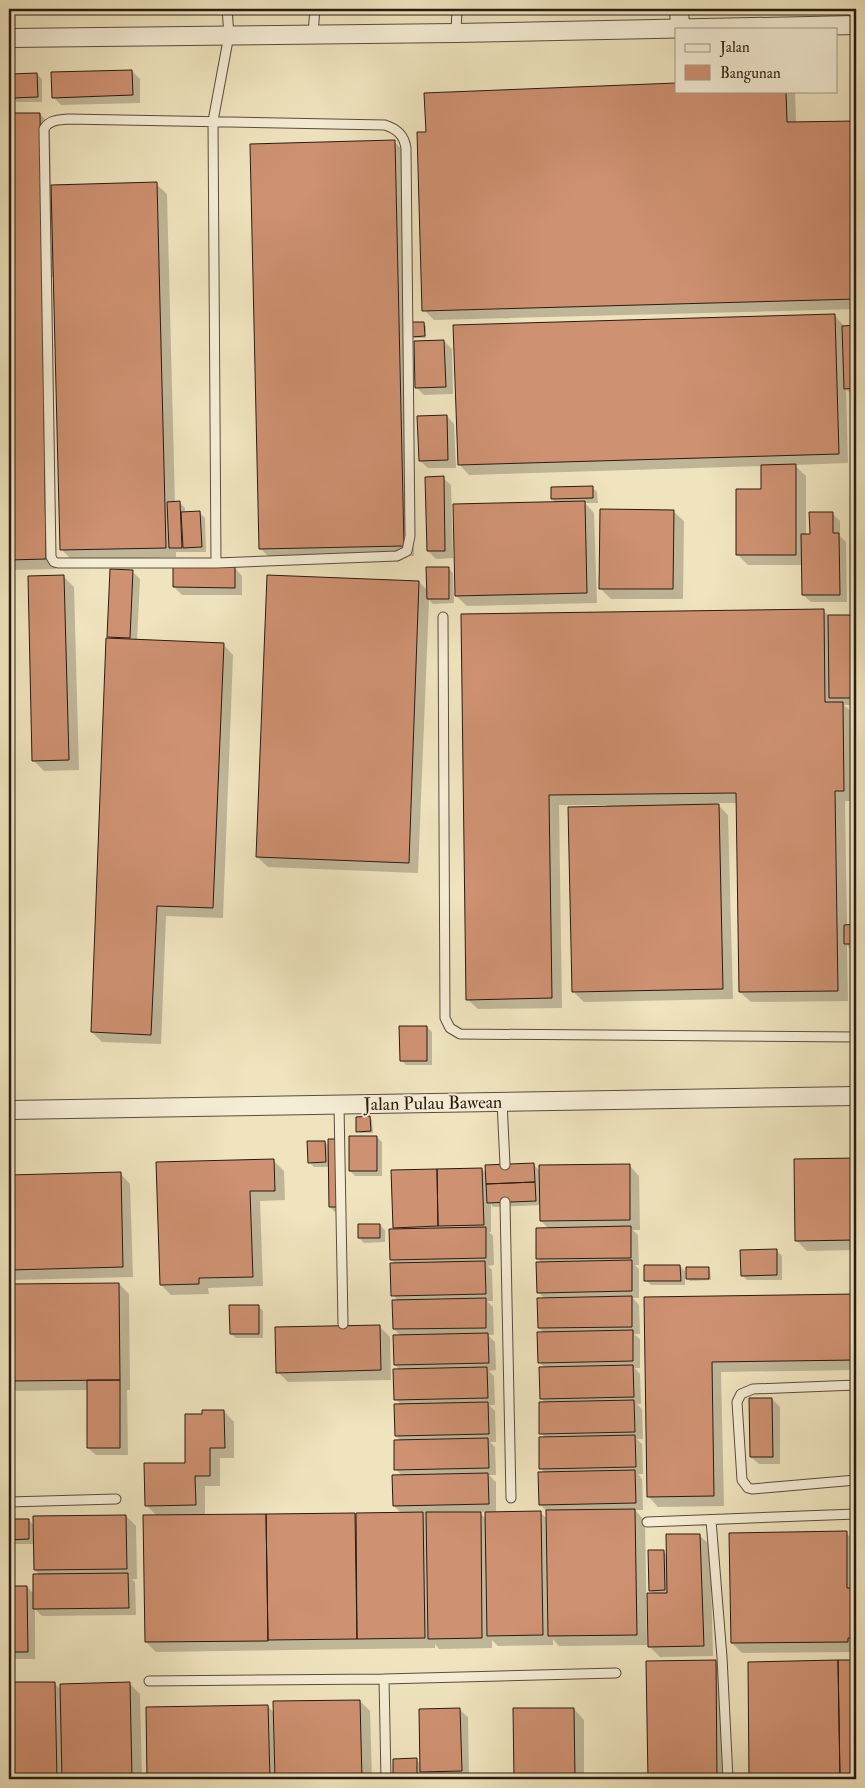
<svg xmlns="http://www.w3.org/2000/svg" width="865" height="1788" font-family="'IM FELL Double Pica',serif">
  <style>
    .shadow { fill: #0003; fill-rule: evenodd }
    .building { fill: #ce9171; stroke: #2a1a12 }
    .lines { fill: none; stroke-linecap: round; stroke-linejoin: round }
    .lane-casing { stroke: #5b4c3d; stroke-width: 11 }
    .street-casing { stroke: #5b4c3d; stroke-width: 20 }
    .lane { stroke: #f5edd5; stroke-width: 9 }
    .street { stroke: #f5edd5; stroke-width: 18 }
    .labels { text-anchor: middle; stroke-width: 4; stroke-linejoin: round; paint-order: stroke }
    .street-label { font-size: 18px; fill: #2a1a12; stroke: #f5edd5 }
  </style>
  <rect width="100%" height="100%" fill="#efe4be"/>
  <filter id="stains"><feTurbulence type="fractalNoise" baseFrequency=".004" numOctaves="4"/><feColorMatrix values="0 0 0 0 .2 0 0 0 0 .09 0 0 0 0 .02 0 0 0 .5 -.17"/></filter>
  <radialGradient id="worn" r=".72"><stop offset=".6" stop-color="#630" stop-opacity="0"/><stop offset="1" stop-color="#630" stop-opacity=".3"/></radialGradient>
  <path class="shadow" d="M132,71L140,79V103L61,105L53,97Z
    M37,74L42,79V102H17L12,97Z
    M676,85V91H795L796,123L856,122V309L434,320L424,310L427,133L426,95Z
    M40,114L50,125L51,186L156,184L167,194L175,503H180L185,508V513H200L205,518L206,552H176V557L72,560L62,550L55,277H52L56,569L9,570V115Z
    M394,142L405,152L414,556L271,559L261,549Z
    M834,315L845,327H856V396H853L846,389L848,463L794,465L806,476V535H811L832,513L840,521V536L846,542L847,602H811L803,595L802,565H748L738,555L762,490V466L469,475L459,464Z
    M424,323L426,326V338H414L412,336Z
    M444,341L452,349L453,394L424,395L416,387Z
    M447,416L454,424L456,468H428L420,461Z
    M443,478L451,485L453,558L436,559L428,551Z
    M592,487L597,492L598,503H585L594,513L597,603L467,606L456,596L557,503L552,499Z
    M673,511L684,521L683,599H611L600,588Z
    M235,568L242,576V595H182L174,587Z
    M448,568L453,573L454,603L433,604L429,600L418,873L268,867L257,857L419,582L428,591Z
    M132,571L140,579L137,641L223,644L233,655L223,918L166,916L161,1044L102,1042L92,1032L112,640L109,636Z
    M64,577L74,587L79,770L44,771L34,761Z
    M823,610L830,617L856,616V705H844L853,713L854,801H845L847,926H856V948L850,949L847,945L848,1001L751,1002L740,992L738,803H716L728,815L733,999L584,1002L574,992L607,805H559L562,1008L478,1009L467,999L462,615Z
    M427,1027L432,1032V1065H406L401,1060Z
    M370,1118L372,1120L373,1133H360L358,1131Z
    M377,1137L382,1142V1176H355L350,1171Z
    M325,1142L330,1147L342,1212H335L330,1207V1167H314L309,1162Z
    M856,1159V1250L807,1251L796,1240L795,1160Z
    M273,1160L284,1171L285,1200L260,1201L263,1286L208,1288L209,1294L171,1295L161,1285Z
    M534,1165L540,1171L629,1165L639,1176L640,1230H633L638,1235L639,1265H635L639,1269V1298H633L639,1305L640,1334H634L640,1339V1368H635L640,1374L641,1404H637L642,1409L643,1439H637L642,1444L643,1474H638L642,1479L643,1510H635L645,1521L647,1645L559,1646L553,1639V1645L498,1646L492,1640V1648L439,1649L435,1644V1648L156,1652L146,1642L157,1516L146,1505L186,1464L203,1415L224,1411L234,1422V1458H220V1486H205V1515L354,1514L357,1517L402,1514L394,1506L402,1476L396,1469L401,1441L396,1436L402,1405L395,1399L400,1370L395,1365L401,1336L394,1329L398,1301L393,1295L396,1264L391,1260L397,1230L394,1227L482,1169L487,1174ZM491,1204L493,1207L541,1205V1221L549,1229L538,1259L542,1263L538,1292L545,1299L539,1328L544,1333L539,1362L545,1368L541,1398L545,1403L541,1433L545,1438L541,1469L545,1473L540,1504L547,1512V1519L541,1513H496V1482L489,1475H496L495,1447L490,1442H496L495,1411L489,1405H495L494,1376L489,1371L496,1370L495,1342L488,1335H494L493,1307L487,1301H493L492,1270L488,1266L494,1265L493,1236L489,1232H491ZM479,1512H486V1519Z
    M120,1173L130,1184L133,1277L9,1280V1176Z
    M380,1225L385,1230V1242L364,1243L359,1238Z
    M777,1251L782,1256V1280H747L742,1275Z
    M680,1266L685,1271V1285H651L646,1280Z
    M708,1268L710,1271L711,1280L690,1281L688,1279Z
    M119,1284L129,1294L130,1390H127L128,1455H96L88,1448V1390L9,1391V1285Z
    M856,1295V1370L721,1372L724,1506L658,1507L648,1496L645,1298Z
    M258,1306L263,1311V1338H236L231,1334Z
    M380,1327L390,1337L391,1380L288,1382L278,1372Z
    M772,1399L780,1407V1464H759L751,1457Z
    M9,1402L15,1407V1443H9Z
    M126,1516L136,1526L137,1579H132L135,1582L136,1615L42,1616L35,1609V1659H9V1587H27L34,1594L41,1576L35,1570V1544H9V1520H28L35,1526Z
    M846,1533L856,1543V1652L742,1653L732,1643Z
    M699,1535L710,1545L713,1656L660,1657L649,1646L654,1594L650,1590L663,1551L667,1555Z
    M715,1661L726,1672L727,1779H649L648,1662Z
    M856,1661V1779H750L749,1663Z
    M54,1683L61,1690L130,1684L140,1694L142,1779H9V1684Z
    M360,1701L370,1711L372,1779H149L147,1708L268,1706L274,1713Z
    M515,1709H574L584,1720V1779H515Z
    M460,1710L468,1717L469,1778L426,1779H429L421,1771V1779H395L394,1760L416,1759L421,1765Z"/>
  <path class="building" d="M132,70L133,95L52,98L51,72Z
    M37,73L38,97L11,98L10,74Z
    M676,83V91H786L787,122L856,121V299L422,311L417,132H426L424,93Z
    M9,113H40L46,559L9,560Z
    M395,140L404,546L259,549L250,144Z
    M157,182L166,548L60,550L51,185Z
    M835,314L839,454L458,465L453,325Z
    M411,322H424L425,336L411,337Z
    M856,325V388L844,389L842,326Z
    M444,340L446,387L415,388L414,341Z
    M447,415L448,460L419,461L417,416Z
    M796,464V555H736V489H761V465Z
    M853,466H856V495H854Z
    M444,476L445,551H427L425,477Z
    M593,486V498L551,499V487Z
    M180,501L182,548H169L167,502Z
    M585,501L587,593L455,596L453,504Z
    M856,501V542H854L852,502Z
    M600,509L674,510L673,589H599Z
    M200,511L202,547L183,548L181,512Z
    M809,512H833V533H839L840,595H802L801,534H810Z
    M854,547H856V586H854Z
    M173,566L235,567V588L173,587Z
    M426,567H449V599H427Z
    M110,569L133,570L130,638L107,637Z
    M64,575L69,760L32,761L28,576Z
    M267,575L419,581L409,863L256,857Z
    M824,609L825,702H843L844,791H835L838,991L739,992L736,793L549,795L552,998L466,1000L461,614Z
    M828,615H856V698H829Z
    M106,638L224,643L213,908L157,906L151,1035L91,1032Z
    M719,804L723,989L572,992L568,807Z
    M856,924V944H844V925Z
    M399,1026H427V1061H400Z
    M370,1116L371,1131L356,1132V1117Z
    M349,1136H377V1171H349Z
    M328,1139H337V1207H329Z
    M307,1141H325L326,1162L308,1163Z
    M856,1158V1240L795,1241L794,1159Z
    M274,1159L275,1191H250L253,1277L199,1278V1284L160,1285L156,1162Z
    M534,1163L535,1182L486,1184L485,1165Z
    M630,1164V1220L540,1221L539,1165Z
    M482,1168L484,1225L438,1226L437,1169Z
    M437,1169L438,1226L393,1228L391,1170Z
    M121,1172L123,1267L9,1270V1175Z
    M535,1182L536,1201L487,1203L486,1184Z
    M358,1224H380V1238H358Z
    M631,1226V1258L536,1259V1228Z
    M486,1227V1258L390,1260L389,1229Z
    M777,1249V1275L741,1276L740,1250Z
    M632,1260V1291L537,1293L536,1262Z
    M485,1261L486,1294L391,1296L390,1263Z
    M644,1265H680L681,1281H644Z
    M686,1267H709V1279H686Z
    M119,1283L120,1380L9,1381V1284Z
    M856,1294V1360L712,1362L714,1496L647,1497L644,1297Z
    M632,1296V1327L538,1328L537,1298Z
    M486,1298V1328L393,1329L392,1300Z
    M229,1305H259V1334H230Z
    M380,1325L381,1370L276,1373L275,1327Z
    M633,1330V1361L538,1363L537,1332Z
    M488,1333L489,1363L394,1365L393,1335Z
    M633,1365L634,1397L540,1399L539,1367Z
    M487,1367L488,1398L394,1400L393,1369Z
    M87,1380H120V1448H87Z
    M749,1398H772L773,1457H750Z
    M634,1400L635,1432L539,1434V1402Z
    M9,1401H10L11,1438H9Z
    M488,1402L489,1434L395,1436L394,1404Z
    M202,1410H224L225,1448H210V1476H195L196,1505L145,1506L144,1463H185V1414H202Z
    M635,1435L636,1467L539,1469V1437Z
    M488,1438L489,1468L394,1470V1440Z
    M635,1470L636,1503L539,1505L538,1472Z
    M488,1473L489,1504L393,1506L392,1475Z
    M635,1509L637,1635L548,1636L546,1510Z
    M541,1511L543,1635L487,1636L485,1512Z
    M423,1512L425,1638L357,1639L356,1513Z
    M426,1512H481L482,1638L428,1639Z
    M355,1513L357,1639L268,1640L266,1514Z
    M266,1514L268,1641L145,1642L143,1515Z
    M126,1515L127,1569L34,1570L33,1516Z
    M9,1519H29V1539L9,1540Z
    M847,1531V1588H856V1638H848V1642L731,1643L729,1533Z
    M666,1534H700L704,1646L648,1647L647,1593H667Z
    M648,1550H664L665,1590L649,1591Z
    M128,1573L129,1608L33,1609V1574Z
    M9,1586H27L28,1652H9Z
    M716,1660L717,1779H648L646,1661Z
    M838,1660L840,1779H749L748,1662Z
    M838,1660H856V1779H840Z
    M9,1682H55L57,1779H9Z
    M130,1682L132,1779H62L60,1684Z
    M360,1700L362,1779H275L273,1701Z
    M268,1705L270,1779H147L146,1707Z
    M460,1708L462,1771L420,1772L419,1709Z
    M513,1708H574L575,1779H514Z
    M417,1758V1779H393V1759Z
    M441,1775H462L463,1779H424L441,1778Z"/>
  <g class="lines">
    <g class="lane-casing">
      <path id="lane" d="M313,33L315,9
        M456,33L457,9
        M216,563H58L54,562L51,557L44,129C49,120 58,120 68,119L385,125C397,129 404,135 406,148L410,536L407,551L397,556L216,563L213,121L229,35L227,9
        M443,617L445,1018L450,1028L460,1034L856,1037
        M502,1101L505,1165
        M339,1105L343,1324
        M505,1202L511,1498
        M856,1385L753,1389L741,1394L737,1402L742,1480L748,1488L752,1489L856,1480
        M9,1502L116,1499
        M711,1520L722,1657L728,1779
        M647,1522L856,1514
        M384,1679L616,1673
        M149,1681L384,1679L386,1779"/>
    </g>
    <g class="street-casing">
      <path id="street" d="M679,9L680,28
        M9,38L456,33L856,25
        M9,1110C291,1103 574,1103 856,1096"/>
    </g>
    <use href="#lane" class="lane"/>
    <use href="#street" class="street"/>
  </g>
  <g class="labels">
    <g class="street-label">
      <text transform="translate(433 1103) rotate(-1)" y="6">Jalan Pulau Bawean</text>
    </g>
  </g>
  <rect width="865" height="1788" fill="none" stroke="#efe4be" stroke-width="30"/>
  <rect x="10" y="10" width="845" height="1768" fill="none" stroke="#2a1a12" stroke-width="2.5"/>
  <rect x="15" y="15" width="835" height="1758" fill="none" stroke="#2a1a12"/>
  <rect x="675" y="28" width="162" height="65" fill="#f5edd5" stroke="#a49987"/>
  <rect x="685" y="44" width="25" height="8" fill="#f5edd5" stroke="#a49987"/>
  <text x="720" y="52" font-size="15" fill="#2a1a12">Jalan</text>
  <rect x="685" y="65" width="25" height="15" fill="#ce9171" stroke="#a49987"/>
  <text x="720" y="78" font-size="15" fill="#2a1a12">Bangunan</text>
  <rect width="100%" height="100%" filter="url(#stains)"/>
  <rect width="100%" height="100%" fill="url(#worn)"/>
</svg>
